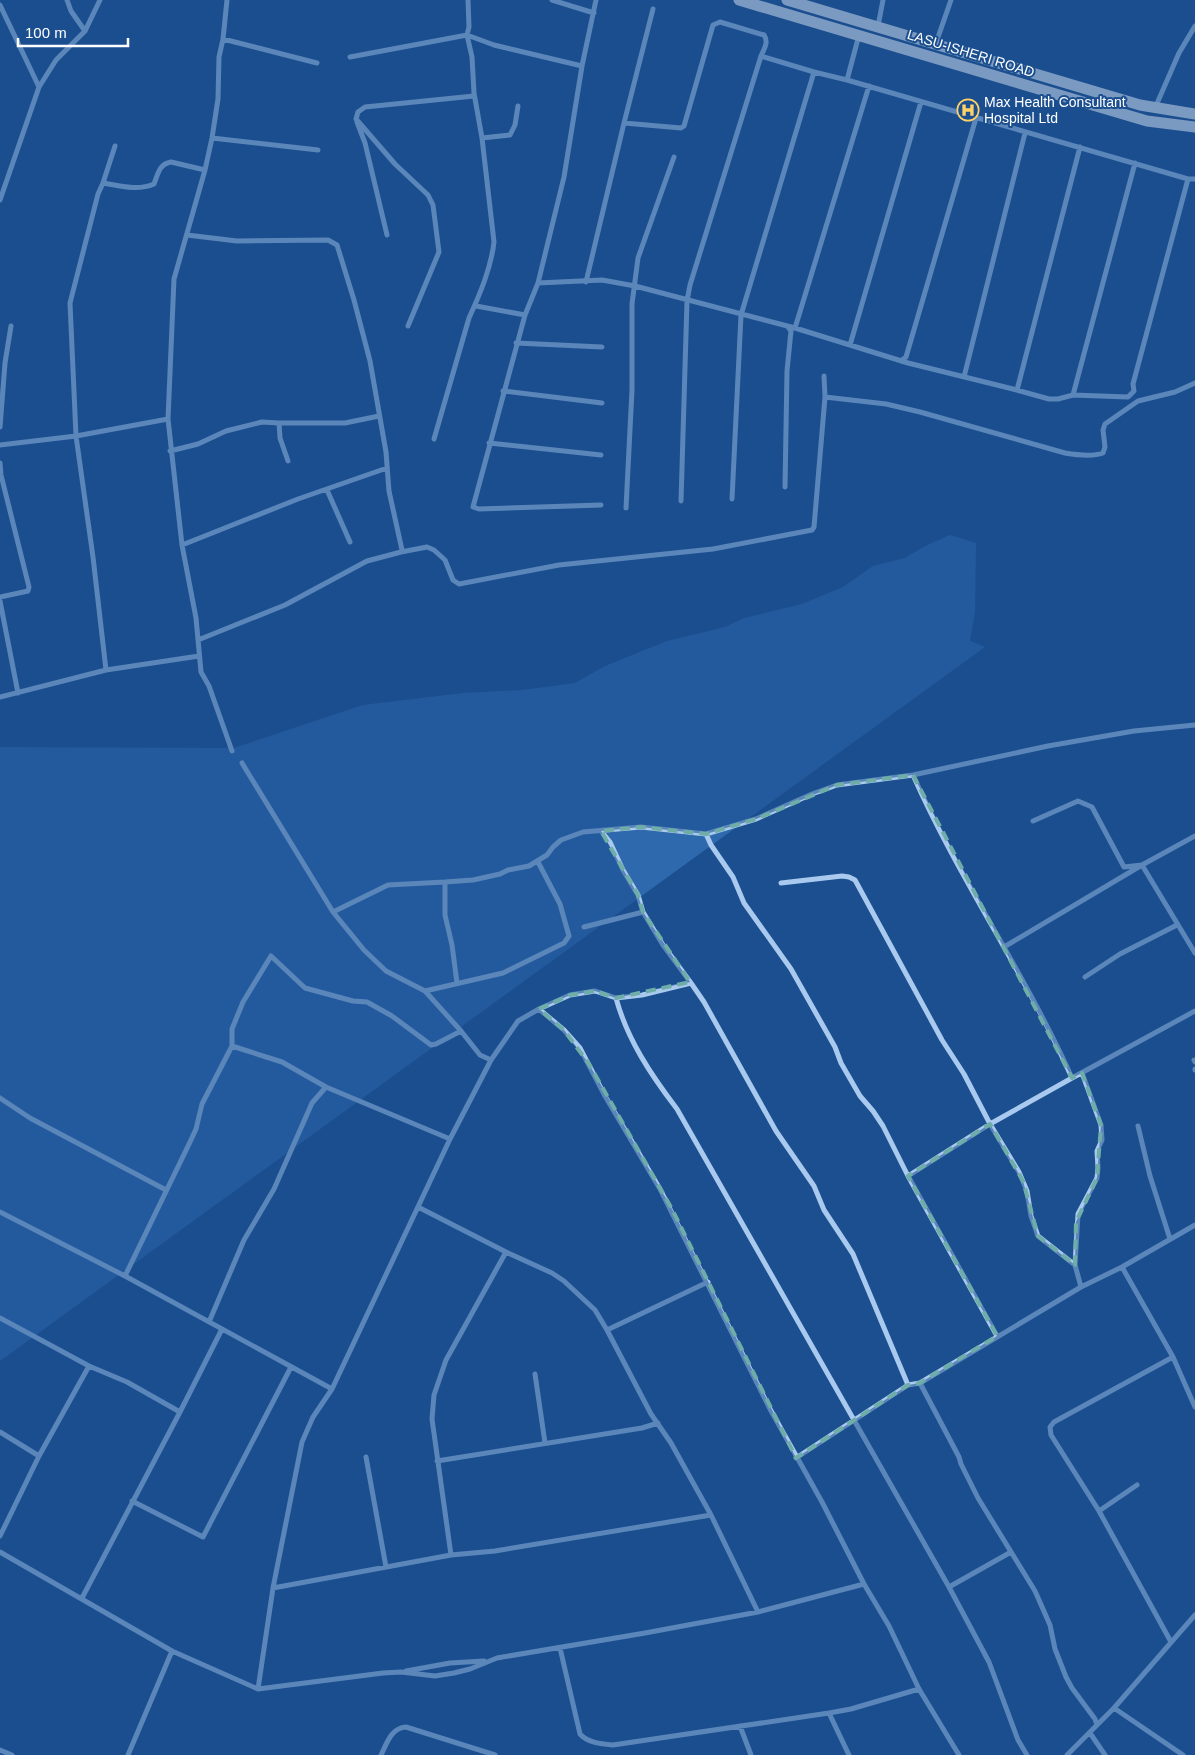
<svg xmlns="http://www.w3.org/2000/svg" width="1195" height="1755" font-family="Helvetica,sans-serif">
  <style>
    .green { fill: #2e69ad }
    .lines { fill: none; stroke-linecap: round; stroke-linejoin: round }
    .minor { stroke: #a9c9ee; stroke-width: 5 }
    .primary { stroke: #f0f6ff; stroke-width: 11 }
    .marked { fill: none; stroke: #6fada8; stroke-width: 4; stroke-dasharray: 10 6; stroke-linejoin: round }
    .labels { text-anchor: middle; stroke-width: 4; stroke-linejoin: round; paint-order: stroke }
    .street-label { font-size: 14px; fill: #fff; stroke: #1b4f8f }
    .poi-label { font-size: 14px; fill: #fff; stroke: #1b4f8f; text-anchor: start }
  </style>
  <rect width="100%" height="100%" fill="#1b4f8f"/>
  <path class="green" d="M950,535L976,543L975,612L970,641L985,647L0,1361V747L234,748L363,705L463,693L522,690L575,683L605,666L667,641L725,627L744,618L802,604L843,587L873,566L905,558L925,546Z"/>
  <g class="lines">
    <path class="minor" d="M67,0L71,11L85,31
      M227,0L223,39L219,57L218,99L212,138L205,170L174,279L168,419L182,545L196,618L201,672L209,686L232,751
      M552,0L594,13
      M596,0L582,66L564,177L538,283L602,280L635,286L795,328L908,363L1013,389L1049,399H1058L1073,395L1128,397L1134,391L1133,384L1188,179
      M0,5L39,87
      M878,26L883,0
      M467,35L494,45L582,66
      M859,35L847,80L1188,179H1195
      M223,39L317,63
      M936,43L951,0
      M350,57L467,35L469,27L468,0
      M1155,108L1179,53L1195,26
      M357,122L365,143L387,235
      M624,123L653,9
      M212,138L318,150
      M482,138L510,135L515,125L518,106
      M103,183L115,146
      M0,200L39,87L56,60L85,31L100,0
      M187,235L237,241L328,240L337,245L354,300L370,361L386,452L389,491L402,550L401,552L367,561L285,605L198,640
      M586,282L624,123L681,128L684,126L713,25L720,22L764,35C769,42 764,49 761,56L814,72
      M476,306L525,315L538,283
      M525,315L473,507L479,509L601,505
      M408,326L439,252L433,205L428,195L395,164L356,119L358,112L365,107L474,96
      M795,328L869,86
      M516,343L602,347
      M850,345L921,102
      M901,361L906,357L976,118
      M964,377L1025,133
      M1017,390L1080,147
      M503,391L602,403
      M1073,395L1135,163
      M825,397L886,404L920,412L1065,453C1077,455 1092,457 1103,453L1105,447L1103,430L1105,424L1138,401L1175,392L1195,383
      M279,423H345L379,416
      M0,427L5,363L11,326
      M434,439L469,318C480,294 491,268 494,242L482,138L474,93L472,57L467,35
      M489,443L601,455
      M0,445L76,436L168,419
      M170,451L198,444L226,431L262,422L279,423L280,438L288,461
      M0,463L1,475L29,587L28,591L0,597
      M785,487L787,371L791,331L788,327
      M327,490L350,542
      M732,499L741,315L814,72L847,80
      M681,501L687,301L690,285L761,56
      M626,508L632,390V304L638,258L674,157
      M182,545L298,499L387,468
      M401,552L427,547L434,550L445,560L453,580L459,584L559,565L713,549L812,530L814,527L825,397L824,376
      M0,601L18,693
      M106,670L199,656
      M0,697L106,670L93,557L76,436L70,303L98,194L103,183C120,186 138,191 154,184C158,174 159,164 171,162L205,170
      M242,763L333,912L364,950L386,971L425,991L461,1031L480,1055L491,1060L518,1021L539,1009L564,1030L580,1048L605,1096L660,1189L770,1409L822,1502L864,1584L889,1626L919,1689L959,1755
      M913,775C959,879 1025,973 1072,1078
      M1033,821L1078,801L1092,807L1124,867L1142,865L1195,953
      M601,831L610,842L623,870L638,895L643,912L663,945L691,983
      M706,834L756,819L812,794L837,785L913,775L1048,746L1134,731L1195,725
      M781,883L842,876L849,877L855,880L942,1040L964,1074L990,1124L1019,1172L1027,1191L1031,1216L1038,1236L1075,1265L1081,1287
      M333,912L388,885L445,882
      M584,927L643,912
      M1004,947L1142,865L1195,836
      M1085,977L1120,954L1177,925
      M457,983L452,945L445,915V882L473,880L500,874L508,870L529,866L547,855L553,847L561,840L583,832L641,827L706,834L711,845L733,877L744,903L791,969L835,1047L841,1063L860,1096L873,1111L883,1126L908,1176L997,1336
      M425,991L503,973L564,943L569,936L560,904L538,862
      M616,998C627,1039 651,1075 677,1109L949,1587L989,1662L1018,1740L1027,1755
      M539,1009L570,995L595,991L616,998L642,995L691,983L704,1002L776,1131L814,1186L824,1210L853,1254L908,1385
      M232,1046L282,1062L326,1087L450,1139
      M491,1060L450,1139L332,1389L313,1417L302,1442L273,1588L258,1689L383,1673L401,1672L435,1676L454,1673L470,1669L497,1658L645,1633L758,1612L864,1584
      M1194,1060L1195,1062
      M1195,1069V1070
      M0,1098L30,1118L166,1190
      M1138,1126L1150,1176L1170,1239
      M908,1176L990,1124L1072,1078L1195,1011
      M418,1207L506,1252L552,1273L564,1281L595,1310L607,1330L651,1414L671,1443L711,1515L758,1612
      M0,1212L125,1276L332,1389
      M1075,1265L1078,1214L1097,1178L1098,1168L1097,1151L1102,1140L1101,1125L1082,1073
      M1122,1267L1173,1357L1195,1407
      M125,1276L190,1142L196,1129L202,1104L232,1046V1029L243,1002L271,956L305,988L353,1001L367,1002L392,1016L431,1045L436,1044L461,1031
      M0,1318L89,1366L127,1382L180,1412
      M209,1322L244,1240L274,1189L312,1103L326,1087
      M607,1330L708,1282
      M535,1374L545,1443
      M920,1383L959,1457L961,1464L978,1498L1035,1591L1050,1625L1055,1649L1066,1677L1072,1688L1095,1719L1097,1725
      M0,1432L39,1456
      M366,1457L386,1567
      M796,1458L908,1385L920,1383L1081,1287L1122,1267L1195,1225
      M437,1461L642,1428L658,1423
      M132,1501L203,1537L291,1367
      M1099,1511L1137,1485
      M0,1536L39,1456L89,1366
      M0,1552L172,1651L128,1755
      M451,1555L432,1419L434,1395L446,1360L506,1252
      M949,1587L1011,1552
      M273,1588L451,1555L495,1551L711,1515
      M82,1598L180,1412L222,1329
      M1171,1642L1099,1511L1051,1435L1050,1427L1054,1422L1173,1357
      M560,1648L580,1734C588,1743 601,1744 613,1745L829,1713L851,1709L919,1689
      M172,1651L258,1689
      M406,1671L450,1663L484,1661
      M1114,1708L1183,1755
      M829,1713L849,1755
      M740,1726L751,1755
      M1090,1733L1105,1755
      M0,1750L12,1755
      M381,1755C387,1743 391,1728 406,1727L495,1755
      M1067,1755L1114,1708L1195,1615"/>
    <path class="primary" d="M739,0L1147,121L1195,127
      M787,0L1140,105L1195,114"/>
  </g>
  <path d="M0 0H1195V1755H0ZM913,775L1072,1078L1082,1073L1101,1125L1097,1178L1076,1222L1075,1265L1038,1236L1023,1181L990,1124L908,1176L997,1336L920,1383L908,1385L796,1458L672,1209L589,1064L564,1030L539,1009L570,995L595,991L616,998L690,982L643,912L638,895L601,831L641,827L706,834L756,819L837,785Z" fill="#1b4f8f" fill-opacity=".55" fill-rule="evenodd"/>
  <path class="marked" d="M913,775L1072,1078L1082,1073L1101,1125L1097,1178L1076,1222L1075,1265L1038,1236L1023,1181L990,1124L908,1176L997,1336L920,1383L908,1385L796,1458L672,1209L589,1064L564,1030L539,1009L570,995L595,991L616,998L690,982L643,912L638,895L601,831L641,827L706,834L756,819L837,785Z"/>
  <defs>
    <g id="hospital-ring" transform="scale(1.125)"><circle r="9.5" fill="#1b4f8f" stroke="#ffd166" stroke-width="1.5"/><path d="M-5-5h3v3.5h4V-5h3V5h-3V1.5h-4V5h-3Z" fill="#ffd166"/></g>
  </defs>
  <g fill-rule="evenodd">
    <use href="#hospital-ring" x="968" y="110"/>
  </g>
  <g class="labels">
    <g class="street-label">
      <text transform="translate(971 53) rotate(17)" y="5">LASU-ISHERI ROAD</text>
    </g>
    <g class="poi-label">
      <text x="984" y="107">Max Health Consultant<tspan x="984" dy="16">Hospital Ltd</tspan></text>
    </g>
  </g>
  <path d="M18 38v8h110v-8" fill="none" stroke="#ffffff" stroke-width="2.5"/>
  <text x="25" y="38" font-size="15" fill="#ffffff" stroke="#1b4f8f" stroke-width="4" paint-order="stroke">100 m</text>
</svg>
